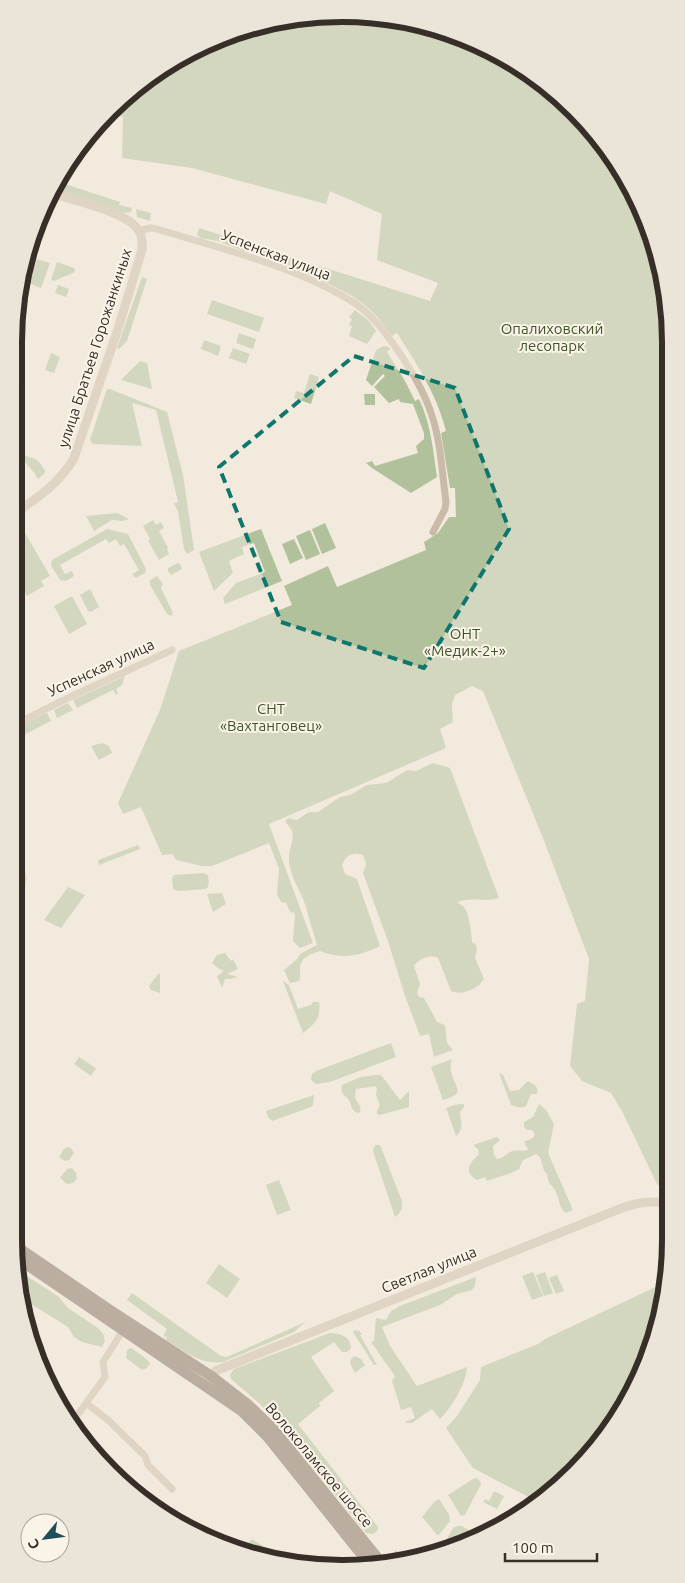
<svg xmlns="http://www.w3.org/2000/svg" width="685" height="1583" font-family="Ubuntu,sans-serif">
  <style>
    .green { fill: #b0c19c }
    .lines { fill: none; stroke-linecap: round; stroke-linejoin: round }
    .minor { stroke: #cabba8; stroke-width: 7 }
    .tertiary { stroke: #cabba8; stroke-width: 9 }
    .primary { stroke: #796759; stroke-width: 11 }
    .marked { fill: none; stroke: #0f766e; stroke-width: 4; stroke-dasharray: 10 6; stroke-linejoin: round }
    .labels { text-anchor: middle; stroke-width: 4; stroke-linejoin: round; paint-order: stroke }
    .street-label { font-size: 15px; fill: #372e28; stroke: #faf4e8 }
    .park-label { font-size: 15px; fill: #41552c; stroke: #faf4e8 }
    .rim { fill: none; stroke: #372e28; stroke-width: 6 }
  </style>
  <rect width="100%" height="100%" fill="#f2eadc"/>
  <path class="green" d="M321,14L386,17L448,31L542,82L603,142L646,216L668,299L671,1196L657,1184L622,1111L611,1093L582,1081L570,1066L577,1004L585,1001L589,959L543,838L483,691L472,686L455,695L452,704L453,722L440,729L446,748L269,824L313,943L300,948L293,941L295,915L293,912L291,913L286,903L281,902L277,894L279,869L269,843L212,866H202L176,860L173,854L162,855L141,807L123,814L118,803L160,710L179,651L292,605L284,586L328,566L337,587L426,550L424,542L438,533L449,517H456L455,488H450L441,433L446,431C437,395 417,364 397,333L392,336C384,326 377,315 367,307C348,290 310,276 287,265L286,263L279,262L271,257L258,252L243,251L218,241L201,238L197,235L199,228L430,301L438,283L377,260L382,214L330,191L326,204L192,168L122,158L123,117L108,114L143,82L197,48L258,25Z
    M56,181L120,202L119,205L132,208L131,212L124,213L52,190Z
    M136,209L151,213L150,221L137,217Z
    M37,259L50,263L41,288L29,283Z
    M57,262L74,268L75,272L54,281L51,280Z
    M142,277L147,279L127,341L119,349L117,348Z
    M58,285L69,289L66,297L55,293Z
    M212,300L264,318L259,332L207,314Z
    M355,310L369,321L376,331L367,344L349,336L352,326L349,325L352,319L349,317Z
    M239,333L256,339L253,349L236,343Z
    M204,340L221,346L218,356L201,349Z
    M383,346L389,347L390,349L387,352L405,381L415,401L419,399C431,424 433,450 437,477L411,493L372,468L366,463L372,461L375,466L418,453L416,446L424,439V433L413,404L400,402L399,399L389,403L374,387L385,376L383,374L372,386L366,380L376,350Z
    M233,348L250,354L246,364L229,358Z
    M51,353L60,357L54,373L45,370Z
    M140,361L147,363L152,389L121,380Z
    M310,374L319,377L311,404L294,398L296,391L304,393Z
    M107,389H110L167,412L183,475L194,550L187,554L184,549L178,512L174,503L178,502L156,410L132,403L142,446L93,444L90,440Z
    M364,394H375V405H365Z
    M14,430L17,432L23,442L21,444L23,450L19,451L16,456L14,453Z
    M25,456C38,459 38,459 45,471L44,474L38,479C35,471 27,467 23,458Z
    M117,513L129,519L123,521L112,520L94,531L86,516Z
    M153,520L156,525L161,522L164,528L159,531L168,548L167,549L169,554L159,560L148,540L150,539L143,526Z
    M18,521L50,576L41,581L44,586L27,596L24,591L14,596V525Z
    M325,523L336,548L322,554L312,529Z
    M107,529L128,534L146,569L145,573L136,578L132,574L139,570L124,544L120,546L116,539L109,543L106,539L60,565L65,574L72,571L74,576L66,581L60,580L51,565L52,560Z
    M261,529L282,581L225,604L223,598L236,583L265,572L254,543L242,547L244,554L229,561L233,573L214,591L199,552Z
    M310,530L320,554L306,560L296,536Z
    M294,539L303,558L290,564L282,544Z
    M178,563L180,564L182,569L171,575L168,571V568Z
    M157,576L163,584L161,588L173,613L171,616L167,614L150,585V580Z
    M90,589L99,607L91,612L88,611L80,595Z
    M72,596L87,624L69,634L54,606Z
    M125,676L122,685L116,689L118,693L116,695L113,690L77,708L73,700Z
    M68,703L73,710L57,718L54,710Z
    M47,713L51,721L14,740V728Z
    M102,743L109,746L112,753L99,760L91,746Z
    M433,763L450,768L499,898C485,902 473,897 457,902C459,904 462,905 464,907C469,913 472,935 472,942L476,945L477,949L475,958L484,979C478,989 462,996 451,991L438,958C430,954 419,959 414,966L420,984L417,993L419,997L424,998L437,1022L445,1025L447,1043L453,1050L434,1057L429,1034L420,1036L405,996L388,941L363,873L366,864L363,855C352,852 347,854 342,865L345,874L357,879L380,946C360,956 342,960 320,951C311,954 300,957 300,969C300,974 301,976 299,981L290,983L284,970L297,959L300,954L317,945C313,932 309,918 305,904C300,889 288,874 289,857C290,842 299,834 285,822L288,818L297,820L309,812H318L340,797L350,795L367,785L386,783L407,770L416,771Z
    M138,845L140,849L99,865L98,860Z
    M202,873L207,874C209,879 210,886 206,889L179,891L173,889L172,879L174,875Z
    M68,887L85,895L61,928L44,920Z
    M222,893L226,904L213,912L207,894Z
    M225,953L231,961L233,959L238,969L227,974L238,977L230,979H225L222,988L217,976L222,973L223,970L219,969L212,963L217,955Z
    M159,973L160,974V993L151,990L149,986Z
    M283,981L289,985L298,1009L311,1005L313,1002H319C321,1018 316,1023 303,1033Z
    M391,1043L396,1057L330,1082L316,1084L311,1080L312,1074L316,1071Z
    M79,1057L96,1068L91,1076L74,1064Z
    M452,1059C451,1062 450,1067 451,1071C454,1088 468,1093 443,1100L431,1067Z
    M499,1073L503,1075L510,1091L519,1090L528,1081C535,1086 538,1084 537,1094H531L526,1106C520,1109 517,1107 511,1105Z
    M374,1075H381L400,1100L409,1091V1107L380,1115L377,1114V1111L380,1105L376,1095L377,1089L376,1086L356,1089L355,1098C358,1103 362,1107 360,1112L357,1113C349,1108 353,1105 348,1099C344,1094 340,1094 342,1085L361,1077Z
    M314,1095L313,1105L311,1107L272,1121L268,1117L266,1111Z
    M464,1104V1107L460,1112C460,1120 465,1128 456,1136L446,1108L454,1105Z
    M539,1104L546,1110L554,1124L548,1153L573,1210L566,1213C558,1207 560,1200 556,1192C552,1183 549,1188 547,1174L544,1171L540,1157L536,1154L523,1160L519,1169L511,1173L487,1181L485,1177L477,1180C462,1171 471,1162 479,1154L478,1149L473,1145L497,1137L500,1140L493,1146L494,1155L497,1159C503,1158 505,1155 510,1152C517,1149 522,1152 528,1150L524,1142L533,1138L535,1134L532,1130H527L524,1127V1122L533,1117Z
    M375,1145H380L402,1201C403,1208 401,1213 395,1217L374,1154L373,1150Z
    M67,1147L71,1148L74,1153L69,1160L65,1161L59,1157L64,1149Z
    M72,1168L76,1173L77,1178L73,1183L67,1184L60,1178L67,1169Z
    M279,1180L291,1210L277,1215L266,1185Z
    M219,1264L240,1279L227,1298L206,1283Z
    M19,1271L59,1297L68,1308L98,1328L103,1334L105,1341L102,1347L82,1342L74,1337L68,1327L23,1299Z
    M533,1272L543,1296L532,1300L522,1276Z
    M545,1272L553,1293L544,1296L536,1275Z
    M557,1275L564,1291L556,1294L549,1278Z
    M476,1277L475,1286L472,1290L457,1294L440,1305L382,1327L390,1346L417,1386L467,1367C466,1384 452,1407 440,1419L432,1409L412,1423H407L405,1422L415,1418L411,1407L401,1410L392,1381L395,1376L371,1342L374,1341L376,1318L386,1320L391,1311L400,1306Z
    M664,1283L654,1346L627,1405L590,1457L536,1501L473,1468L446,1428L457,1416L480,1380L481,1367L538,1344L545,1339Z
    M132,1293L221,1356L227,1357L305,1322L294,1332L223,1362C200,1365 185,1351 166,1340L167,1336L163,1337L167,1329L127,1300Z
    M355,1330L359,1331L362,1334L360,1335L377,1365H374L353,1332Z
    M330,1333C340,1333 351,1337 351,1348L347,1352H342L334,1342L311,1357L334,1391L319,1403L320,1406L298,1424L378,1527L377,1531L373,1534L366,1533L273,1418L259,1403L231,1379L230,1375L234,1369Z
    M131,1348L144,1357L150,1363L147,1368L142,1370L126,1358L127,1350Z
    M355,1356L361,1359L365,1365L355,1373L350,1363L351,1359Z
    M477,1478L480,1481L481,1484L465,1515L461,1516L448,1495L473,1479Z
    M494,1491L504,1496L497,1509L483,1502L485,1499L489,1501Z
    M439,1499L449,1514L450,1521L438,1536L422,1517L434,1502Z
    M457,1526H462L479,1536L440,1551L453,1528Z
    M252,1539L263,1546L256,1554L247,1545Z
    M265,1547L274,1552L268,1559L258,1555Z
    M396,1550L406,1563L395,1564L390,1559Z"/>
  <g class="lines">
    <path class="minor" d="M139,231L150,228L157,229C220,248 301,268 356,304C384,323 422,383 432,416C441,443 442,473 446,502L445,509L433,532
      M14,725L70,697L172,650
      M86,1403L108,1420L145,1456L148,1465L172,1489
      M71,1424L105,1377L103,1362L125,1327"/>
    <path class="tertiary" d="M14,514C37,498 60,483 74,458L118,329L142,250C142,243 143,237 139,231C129,212 72,200 51,193
      M14,921L22,879L21,873L14,862
      M205,1385L215,1371L622,1208C639,1202 653,1200 671,1204"/>
    <path class="primary" d="M14,1245L111,1311L211,1376L247,1404L274,1430L383,1565
      M16,1257L242,1411L268,1437L371,1566"/>
  </g>
  <path d="M0 0H685V1583H0ZM354,356L455,388L509,529L424,668L281,622L219,467Z" fill="#f2eadc" fill-opacity=".55" fill-rule="evenodd"/>
  <path class="marked" d="M354,356L455,388L509,529L424,668L281,622L219,467Z"/>
  <g class="labels">
    <g class="street-label">
      <text transform="translate(276 255) rotate(21)" y="5">Успенская улица</text>
      <text transform="translate(95 348) rotate(-72)" y="5">улица Братьев Горожанкиных</text>
      <text transform="translate(101 668) rotate(-25)" y="5">Успенская улица</text>
      <text transform="translate(429 1270) rotate(-22)" y="5">Светлая улица</text>
      <text transform="translate(319 1465) rotate(50)" y="5">Волоколамское шоссе</text>
    </g>
    <g class="park-label">
      <text x="552" y="334">Опалиховский<tspan x="552" dy="17">лесопарк</tspan></text>
      <text x="465" y="639">ОНТ<tspan x="465" dy="17">«Медик-2+»</tspan></text>
      <text x="271" y="714">СНТ<tspan x="271" dy="17">«Вахтанговец»</tspan></text>
    </g>
  </g>
  <path d="M0 0H685V1583H0ZM342 22H342A320 320 0 0 1 662 342V1240A320 320 0 0 1 342 1560H342A320 320 0 0 1 22 1240V342A320 320 0 0 1 342 22Z" fill="#eae4d9" fill-rule="evenodd"/>
  <path class="rim" d="M342 22H342A320 320 0 0 1 662 342V1240A320 320 0 0 1 342 1560H342A320 320 0 0 1 22 1240V342A320 320 0 0 1 342 22Z"/>
  <g transform="translate(45 1538) rotate(241)"><circle r="24" fill="#faf4e8" stroke="#aca59b"/>
  <path d="M0-4L9 19L0 12L-9 19Z" fill="#1e4e58"/>
  <text y="-8" font-size="14" font-weight="bold" text-anchor="middle" fill="#372e28">С</text>
  </g>
  <path d="M505 1553v8h92v-8" fill="none" stroke="#372e28" stroke-width="2.5"/>
  <text x="512" y="1553" font-size="15" fill="#372e28" stroke="#faf4e8" stroke-width="4" paint-order="stroke">100 m</text>
</svg>
